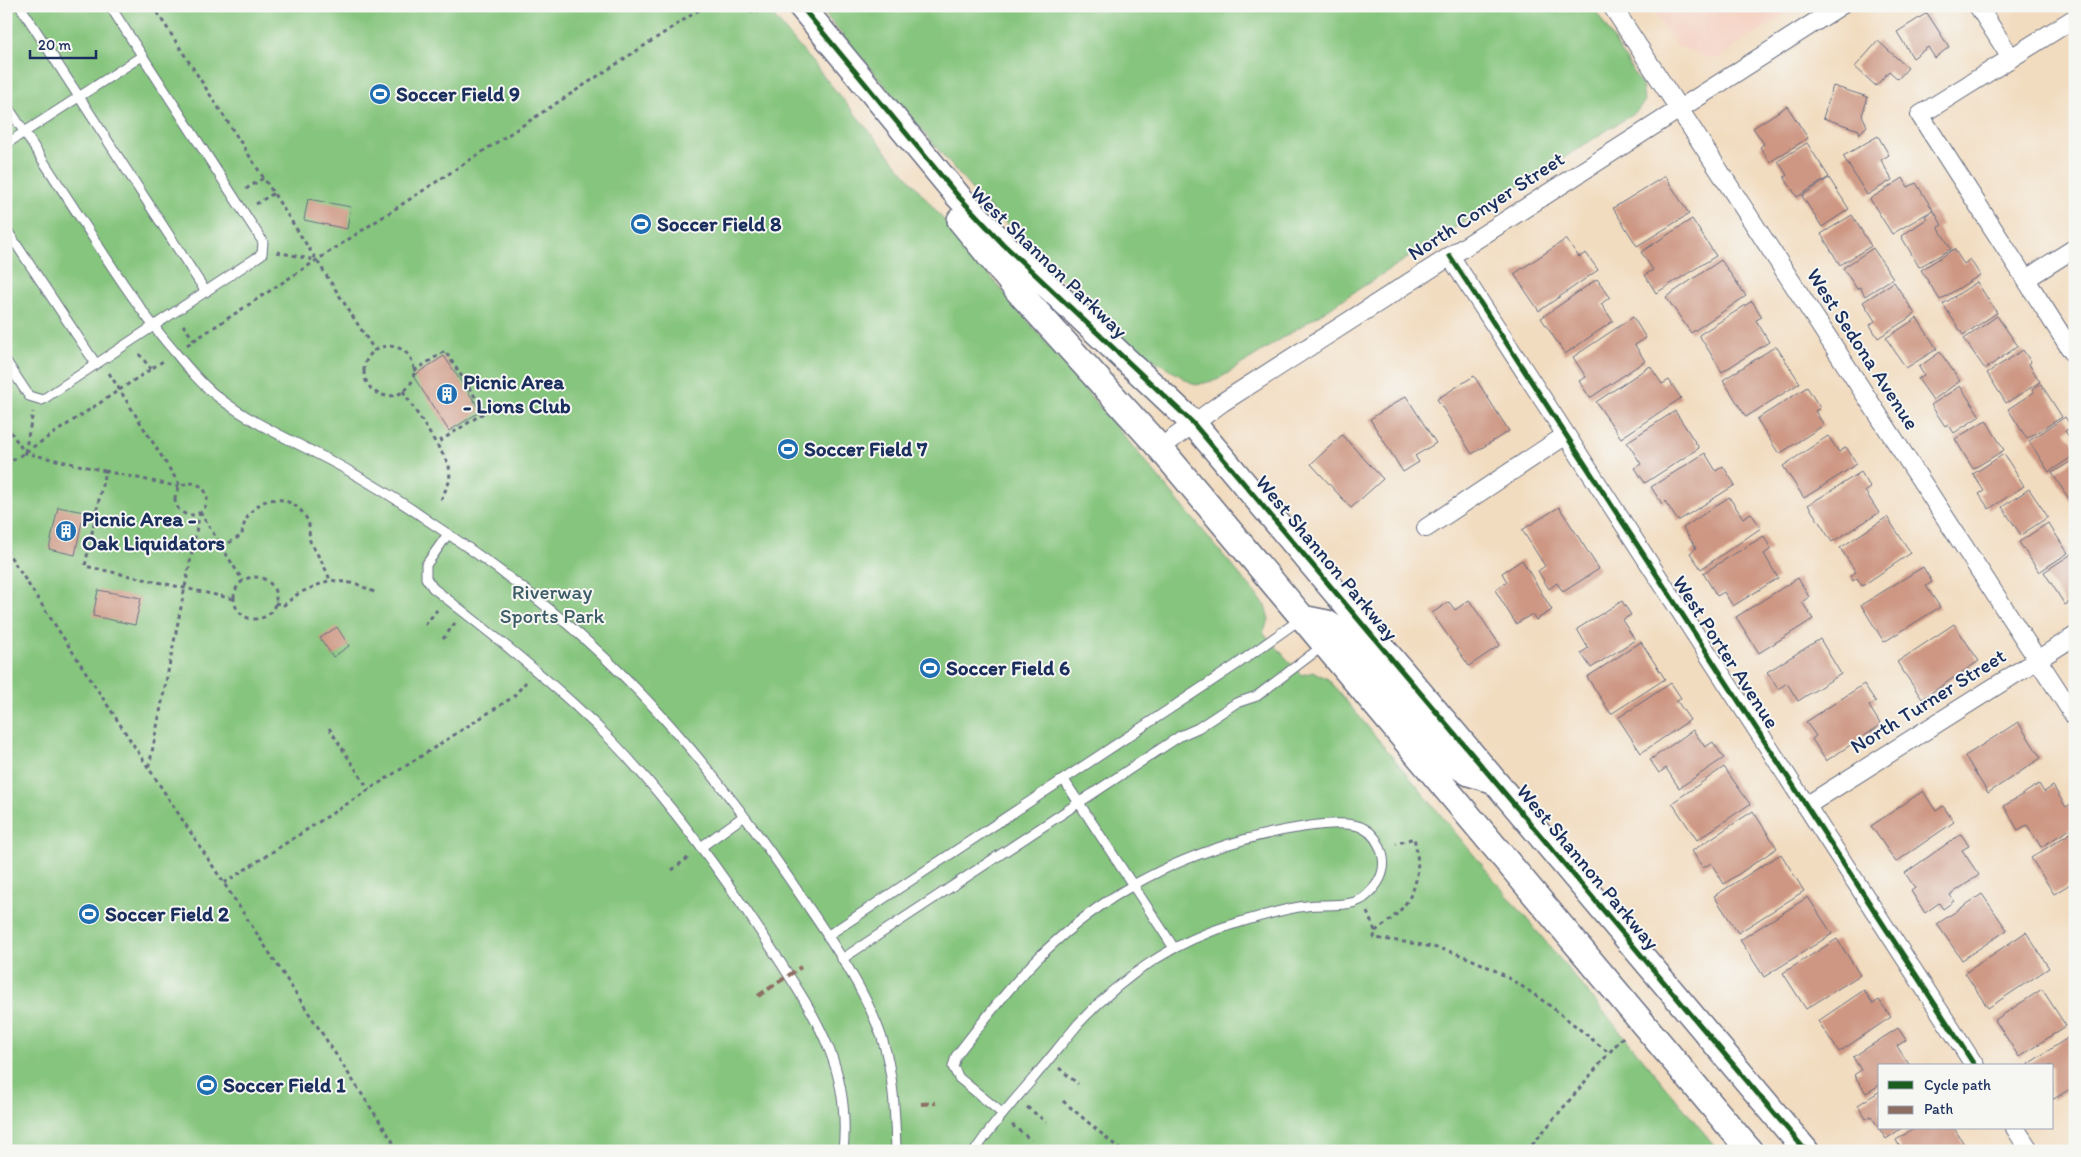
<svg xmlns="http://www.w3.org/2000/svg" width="2081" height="1157" font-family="Itim,sans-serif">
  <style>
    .built { fill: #f5d2c2 }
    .green { fill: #85c57d; stroke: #507a6e }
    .building { fill: #cd9783 }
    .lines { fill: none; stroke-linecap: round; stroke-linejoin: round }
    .lane-casing { stroke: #666c80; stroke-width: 11 }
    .street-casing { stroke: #666c80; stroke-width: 20 }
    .secondary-casing { stroke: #666c80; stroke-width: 28 }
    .path { stroke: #666c80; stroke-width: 3; stroke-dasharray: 4 4; stroke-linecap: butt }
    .lane { stroke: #fff; stroke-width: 9 }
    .street { stroke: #fff; stroke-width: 18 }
    .secondary { stroke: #fff; stroke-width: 25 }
    .quiet { stroke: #8d6e63; stroke-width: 4; stroke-dasharray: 8 4; stroke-linecap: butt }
    .cycleway-casing { stroke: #f6f6f2; stroke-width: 8 }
    .cycleway { stroke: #1b5e20; stroke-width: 5 }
    .labels { text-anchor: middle; stroke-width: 4; stroke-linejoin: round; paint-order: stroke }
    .poi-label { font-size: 21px; font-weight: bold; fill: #1b2f5e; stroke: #f6f6f2; text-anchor: start }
    .street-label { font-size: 21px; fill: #1b2f5e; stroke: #f6f6f2 }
    .park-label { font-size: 21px; fill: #3b5c67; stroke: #f6f6f2 }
  </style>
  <rect width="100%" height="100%" fill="#f6f6f2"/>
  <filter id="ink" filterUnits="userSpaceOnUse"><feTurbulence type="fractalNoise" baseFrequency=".02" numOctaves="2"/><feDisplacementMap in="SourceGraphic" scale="10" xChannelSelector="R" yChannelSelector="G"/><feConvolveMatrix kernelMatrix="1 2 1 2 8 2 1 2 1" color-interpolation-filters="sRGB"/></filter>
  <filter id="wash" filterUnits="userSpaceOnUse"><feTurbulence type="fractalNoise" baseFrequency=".0096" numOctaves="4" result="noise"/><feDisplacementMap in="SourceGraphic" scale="20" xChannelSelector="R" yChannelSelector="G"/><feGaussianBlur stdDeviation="1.12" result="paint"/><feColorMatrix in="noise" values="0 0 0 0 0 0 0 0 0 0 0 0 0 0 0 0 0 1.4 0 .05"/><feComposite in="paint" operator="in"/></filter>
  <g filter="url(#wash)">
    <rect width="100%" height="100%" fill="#f2dcbf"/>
    <path class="built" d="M1650,6H1797L1715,60L1675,45Z"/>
    <path class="green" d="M6,6H765L1265,605L1269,620L1263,632L1301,675L1314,672L1328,679L1719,1151H6Z
      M818,6H1593L1642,86L1644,102L1637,111L1217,380L1195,385L1128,344L973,191Z"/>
    <g id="blocks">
      <path class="building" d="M1927,13L1949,47L1935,58L1928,47L1913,58L1897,32Z
        M1878,41L1908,68L1898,79L1889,71L1876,86L1855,67Z
        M1833,86L1868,97L1862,115L1867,126L1859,134V130L1823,118Z
        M1787,106L1808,138L1770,162L1760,147L1764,144L1753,128Z
        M1878,136L1889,155L1881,160L1892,180L1867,195L1843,156Z
        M1807,143L1829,177L1797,197L1784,177L1787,175L1778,161Z
        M1665,176L1689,214L1637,246L1613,208Z
        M1829,178L1849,209L1822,227L1802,196Z
        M1903,178L1908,187L1916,183L1933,210L1892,234L1870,199Z
        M308,199L351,207L347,229L304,220Z
        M1934,211L1942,225L1938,227L1951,249L1919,267L1901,236L1927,219L1925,216Z
        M1852,215L1871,246L1840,265L1821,234Z
        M1692,219L1716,256L1656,293L1645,275L1653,270L1641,252Z
        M1566,239L1579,257L1586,253L1598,270L1539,311L1514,274Z
        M1873,248L1893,278L1865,296L1860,287L1857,289L1843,268Z
        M1954,249L1964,264L1970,259L1980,275L1940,300L1921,270Z
        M1721,260L1746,296L1691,333L1666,297Z
        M1597,279L1610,297L1601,304L1613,321L1565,354L1541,318Z
        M1894,282L1915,314L1878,338L1870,325L1875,321L1863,302Z
        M1977,282L1997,313L1963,335L1943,304Z
        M1752,301L1762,317L1756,320L1769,342L1722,372L1699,335Z
        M1997,316L2018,346L1985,369L1964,339Z
        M1633,317L1646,338L1635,345L1645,361L1590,398L1579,381L1586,377L1573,357Z
        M1917,318L1937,349L1906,368L1886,338Z
        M1776,346L1800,383L1746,417L1723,380Z
        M2023,350L2031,362L2029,364L2040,382L2006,403L1987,373Z
        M1940,352L1960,381L1933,400L1918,379L1924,375L1919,367Z
        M444,356L481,411L449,431L413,376Z
        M1650,366L1662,384L1669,380L1681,398L1621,438L1596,402Z
        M1474,376L1509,431L1472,454L1437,399Z
        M2041,384L2062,417L2027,439L2008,409L2034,392L2032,389Z
        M1960,386L1980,416L1954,433L1948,424L1945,426L1931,405Z
        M1807,387L1820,408L1815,411L1824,425L1779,454L1757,419Z
        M1406,396L1436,443L1415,456L1419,462L1403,472L1370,419Z
        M1675,411L1699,448L1645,483L1635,468L1641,464L1627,442Z
        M2065,417L2072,427L2065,431L2075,445V455L2049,472L2029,441Z
        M1986,420L2004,450L1973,469L1955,439Z
        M1342,435L1383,479L1351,508L1311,464Z
        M1828,436L1839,452L1846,447L1857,464L1804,498L1783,466Z
        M1705,453L1716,471L1723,466L1735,485L1678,521L1665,501L1662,504L1651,487Z
        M2004,454L2024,486L1989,509L1979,494L1984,491L1973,474Z
        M2075,459V504L2073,505L2052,473Z
        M1861,472L1871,488L1865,491L1879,513L1832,542L1808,505Z
        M2029,489L2048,517L2021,535L2002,507Z
        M1729,497L1743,518L1751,513L1761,528L1701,569L1690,553L1696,548L1683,528Z
        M58,507L84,512L75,555L49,549Z
        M1559,507L1599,569L1563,592L1557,583L1549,589L1538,571L1545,566L1522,530Z
        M1887,517L1911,553L1862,586L1857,578L1853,581L1850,576L1856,572L1840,548Z
        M2048,523L2068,553L2039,572L2019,542Z
        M1764,536L1771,549L1764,554L1778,578L1733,606L1724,592L1717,596L1703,573Z
        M2073,553L2075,556V598L2065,605L2044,572Z
        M1522,560L1552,610L1536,620L1532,614L1516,624L1495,590L1507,582L1502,573Z
        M1923,567L1932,582L1926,586L1940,607L1884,642L1861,605Z
        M1798,578L1809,597L1802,602L1813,619L1759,653L1736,617Z
        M98,590L141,598L135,625L93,616Z
        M1469,600L1500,645L1469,666L1432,613L1449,602L1455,610Z
        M1622,601L1631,615L1622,620L1635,640L1591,668L1581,653L1588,648L1577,629Z
        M1954,624L1979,661L1922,699L1897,662Z
        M337,627L349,646L333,657L320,638Z
        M1820,639L1841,674L1798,701L1787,683L1778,689L1767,672Z
        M1641,642L1665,679L1611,714L1587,677Z
        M1671,683L1681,698L1677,701L1690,720L1641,753L1618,718Z
        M1864,684L1876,702L1869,706L1881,725L1826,761L1812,739L1816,736L1806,722Z
        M2018,722L2041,758L1988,793L1965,756Z
        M1693,730L1705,747L1713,742L1724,758L1679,788L1666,768L1659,773L1650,760Z
        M1724,767L1750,804L1697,840L1672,803Z
        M2039,784L2044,792L2053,786L2066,807L2075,801V826L2041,847L2027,825L2018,830L2004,806Z
        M1923,791L1936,811L1943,806L1954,822L1896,862L1871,826Z
        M1753,811L1777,848L1724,884L1711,863L1703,868L1692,851Z
        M2075,830V881L2054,894L2031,858Z
        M1961,834L1969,846L1962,850L1979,875L1950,895L1954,901L1943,909L1939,903L1925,913L1911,891L1915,888L1905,873Z
        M1781,854L1804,891L1738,933L1714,896Z
        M1982,894L2007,930L1962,960L1937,924Z
        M1808,897L1832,934L1764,977L1740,940Z
        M2026,932L2049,968L1988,1008L1965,973Z
        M1837,939L1860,975L1806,1009L1783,973Z
        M2042,989L2066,1026L2019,1057L1995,1020Z
        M1864,990L1873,1004L1879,1000L1891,1017L1839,1052L1818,1021Z
        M1898,1028L1906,1040L1897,1046L1910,1066H1880V1085L1866,1093L1854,1075L1861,1070L1853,1057Z
        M2075,1033V1086L2052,1100V1066H2029L2028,1064Z
        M1880,1091V1128H1902L1886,1139L1871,1116L1866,1119L1858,1105Z
        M1915,1128H1954L1966,1147L1960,1151H1902L1896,1140Z"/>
    </g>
  </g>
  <g filter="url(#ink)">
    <use href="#blocks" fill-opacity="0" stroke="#666c80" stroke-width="1"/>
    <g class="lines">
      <g class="lane-casing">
        <path id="lane" d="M20,6L206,292
          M6,104C38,153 71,203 103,253C125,287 147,320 174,351C187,367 201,384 218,397C258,428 306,446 349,471C375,486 402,502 427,520C473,550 517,582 559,617C654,696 732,794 801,896C831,941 864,986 882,1038C894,1075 895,1113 896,1151
          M6,144L142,56
          M6,229L96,364
          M6,361L29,396L42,400L262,254L263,242L110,6
          M448,534L426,565V578L433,588C496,637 558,686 614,743C672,804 722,873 768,943C812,1012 852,1064 843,1151
          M1064,780L1174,948
          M701,847L744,816
          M827,936L1236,665L1302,618
          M842,959L1180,736L1198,728L1236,703L1257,696L1324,645
          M975,1151C991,1126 1012,1103 1031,1081C1047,1062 1063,1042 1079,1023C1121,978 1174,941 1234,924C1257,917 1282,909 1306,906C1325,903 1353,909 1367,895C1380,883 1387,870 1382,853C1379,843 1373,833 1363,828C1341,816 1268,833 1243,840C1165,862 1101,897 1042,954C1011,985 983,1021 956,1056L953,1067L959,1078L1003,1114"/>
      </g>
      <g class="street-casing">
        <path id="street" d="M1612,6L2075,717
          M1978,6L2011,58
          M2075,18L1920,115L2075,356
          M1450,256L1975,1066
          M2026,279L2075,248
          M1160,448L1223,402L1840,6
          M1426,528L1566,435
          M1806,806L2075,636
          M2015,1128L2030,1151"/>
      </g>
      <g class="secondary-casing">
        <path id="secondary" d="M801,6L958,196L1003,244L1193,423L1806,1151
          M960,220L1018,291L1160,448L1750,1151
          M1302,618L1327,623L1352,640L1458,766L1469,773L1489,779"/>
      </g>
      <path class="path" d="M153,6L375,351
        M710,6L733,7L758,12
        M246,189L265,177
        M256,204L274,193
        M277,252L315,260
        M183,325L194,340
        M187,345L705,6
        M364 371a25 25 0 1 1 50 0a25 25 0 1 1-50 0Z
        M139,354L151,369
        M414,371L445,351L485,412L437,443
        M109,373L181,487
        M403,391L449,464L450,480L441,500
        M6,425L25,453L105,471L85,566L234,599
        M25,452L33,412
        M6,465L163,361
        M105,471L180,487
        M175 499a16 16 0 1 1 32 0a16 16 0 1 1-32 0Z
        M200,512L243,581
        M222,547L242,535C243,522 249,512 260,504C278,492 304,505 309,525C310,530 308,539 311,543C318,556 325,566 330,580L357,584L376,593
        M6,550L399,1151
        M234 598a21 21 0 1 1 42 0a21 21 0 1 1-42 0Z
        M275,603L284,605L299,593L330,580
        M425,625L437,610
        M443,639L455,623
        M329,728L369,790
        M149,767L200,512
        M672,870L689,857
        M224,883L513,697L526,682
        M1367,912L1375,931L1374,938C1398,941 1422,944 1445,950C1510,969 1558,1012 1609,1053L1623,1037
        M1375,931C1411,908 1425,881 1414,838L1396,844
        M1059,1068L1078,1084
        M1063,1101L1122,1151
        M1027,1107L1046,1122
        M1012,1125L1031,1140
        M808,1146L829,1149
        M1527,1151L1609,1053"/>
      <use href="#lane" class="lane"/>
      <use href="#street" class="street"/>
      <use href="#secondary" class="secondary"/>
      <path class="quiet" d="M758,996L801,967
        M921,1104L936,1103"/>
      <g class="cycleway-casing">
        <path id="cycleway" d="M801,6L958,196L1003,244L1193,423L1806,1151
          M1450,256L1975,1066"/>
      </g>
      <use href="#cycleway" class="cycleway"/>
    </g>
  </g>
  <defs>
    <g id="stadium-disc" transform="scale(1.125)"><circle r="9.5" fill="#1f6fb2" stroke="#f6f6f2"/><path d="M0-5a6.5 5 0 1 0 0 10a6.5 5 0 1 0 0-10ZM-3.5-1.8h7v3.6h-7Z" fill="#fff"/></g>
    <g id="building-disc" transform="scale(1.125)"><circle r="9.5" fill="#1f6fb2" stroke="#f6f6f2"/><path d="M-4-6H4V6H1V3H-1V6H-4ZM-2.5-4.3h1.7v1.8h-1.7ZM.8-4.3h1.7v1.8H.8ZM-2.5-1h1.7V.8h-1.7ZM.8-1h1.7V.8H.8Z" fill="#fff"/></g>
  </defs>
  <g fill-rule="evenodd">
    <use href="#stadium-disc" x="380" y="94"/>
    <use href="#stadium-disc" x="641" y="224"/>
    <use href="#building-disc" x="447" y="394"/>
    <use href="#stadium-disc" x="788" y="449"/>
    <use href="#building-disc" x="66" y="531"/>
    <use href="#stadium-disc" x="930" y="668"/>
    <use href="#stadium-disc" x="89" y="914"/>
    <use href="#stadium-disc" x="207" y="1085"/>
  </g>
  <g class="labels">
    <g class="poi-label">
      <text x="396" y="101">Soccer Field 9</text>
      <text x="657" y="231">Soccer Field 8</text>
      <text x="463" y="389">Picnic Area<tspan x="463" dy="24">- Lions Club</tspan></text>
      <text x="804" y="456">Soccer Field 7</text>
      <text x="82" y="526">Picnic Area -<tspan x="82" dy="24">Oak Liquidators</tspan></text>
      <text x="946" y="675">Soccer Field 6</text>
      <text x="105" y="921">Soccer Field 2</text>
      <text x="223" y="1092">Soccer Field 1</text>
    </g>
    <g class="street-label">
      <text transform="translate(1486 206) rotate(-33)" y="7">North Conyer Street</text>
      <text transform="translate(1049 262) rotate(44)" y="7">West Shannon Parkway</text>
      <text transform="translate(1863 349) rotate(57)" y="7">West Sedona Avenue</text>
      <text transform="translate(1327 558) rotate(50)" y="7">West Shannon Parkway</text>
      <text transform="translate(1726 652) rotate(57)" y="7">West Porter Avenue</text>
      <text transform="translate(1928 701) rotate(-32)" y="7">North Turner Street</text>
      <text transform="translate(1588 867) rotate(50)" y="7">West Shannon Parkway</text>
    </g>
    <g class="park-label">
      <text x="552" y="599">Riverway<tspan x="552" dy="24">Sports Park</tspan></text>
    </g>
  </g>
  <rect width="2081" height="1157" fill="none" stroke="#f6f6f2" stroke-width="25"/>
  <rect x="1878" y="1064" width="175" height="65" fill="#f6f6f2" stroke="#9ea6b7"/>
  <rect x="1888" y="1081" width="25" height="8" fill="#1b5e20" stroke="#9ea6b7"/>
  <text x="1924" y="1090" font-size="15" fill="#1b2f5e">Cycle path</text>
  <rect x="1888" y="1106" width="25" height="8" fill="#8d6e63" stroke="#9ea6b7"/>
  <text x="1924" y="1114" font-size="15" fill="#1b2f5e">Path</text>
  <path d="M30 50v8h66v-8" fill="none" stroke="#1b2f5e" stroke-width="2.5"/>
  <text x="38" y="50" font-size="15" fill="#1b2f5e" stroke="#f6f6f2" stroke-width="4" paint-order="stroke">20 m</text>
</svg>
